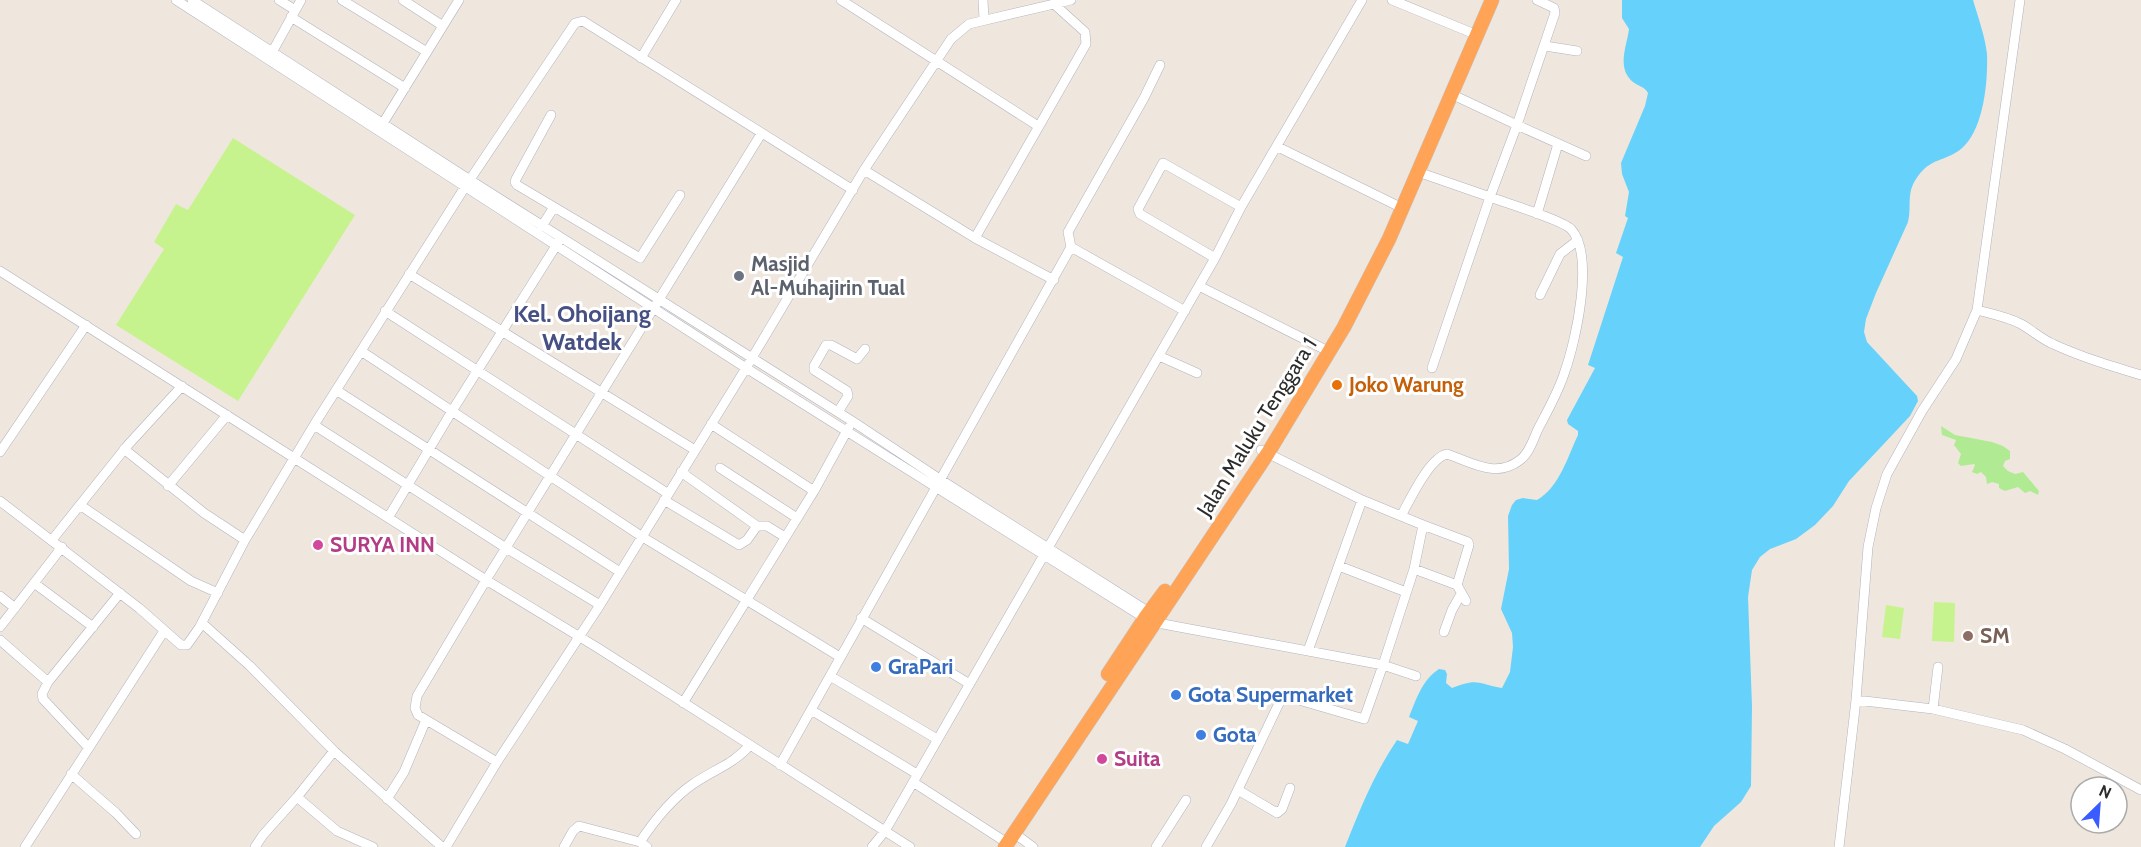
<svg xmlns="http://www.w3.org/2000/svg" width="2141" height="847" font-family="Cabin,sans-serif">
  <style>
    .green { fill: #b0eb94 }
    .pitch { fill: #c7f38f }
    .water { fill: #66d1fb }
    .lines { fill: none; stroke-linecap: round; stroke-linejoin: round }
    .minor-casing { stroke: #b1b3c1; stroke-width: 10 }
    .highway-casing { stroke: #c8c8c8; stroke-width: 15 }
    .minor { stroke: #fff; stroke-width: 9 }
    .highway { stroke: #ffa357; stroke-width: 14 }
    .worship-dot { fill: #6b7280; stroke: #fff; stroke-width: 2 }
    .food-dot { fill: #e8710a; stroke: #fff; stroke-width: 2 }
    .hotel-dot { fill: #d1479c; stroke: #fff; stroke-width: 2 }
    .education-dot { fill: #8d6e63; stroke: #fff; stroke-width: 2 }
    .shop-dot { fill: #3f7fe0; stroke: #fff; stroke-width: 2 }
    .labels { text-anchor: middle; stroke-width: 6; stroke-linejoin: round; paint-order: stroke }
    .worship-label { font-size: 21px; font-weight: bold; fill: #5b616d; stroke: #fff; text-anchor: start }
    .food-label { font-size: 21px; font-weight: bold; fill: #c56008; stroke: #fff; text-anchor: start }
    .street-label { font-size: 21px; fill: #2c2c2c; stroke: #fff }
    .hotel-label { font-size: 21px; font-weight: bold; fill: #b23c85; stroke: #fff; text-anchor: start }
    .education-label { font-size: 21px; font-weight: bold; fill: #785e54; stroke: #fff; text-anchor: start }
    .shop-label { font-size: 21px; font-weight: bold; fill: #366cbe; stroke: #fff; text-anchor: start }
    .quarter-label { font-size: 24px; font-weight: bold; fill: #475082; stroke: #fff }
  </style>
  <rect width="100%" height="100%" fill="#efe7dd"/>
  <path class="green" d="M1941,426L1955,435L1992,442L2003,446L2010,451V459L2005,461L2003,466L2008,471L2015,474L2023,472L2039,491L2038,495L2030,491L2025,493L2018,487L2005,491L1999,488V484L1992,482L1987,484L1986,477L1981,472L1977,474L1972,472L1975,465L1974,464L1961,466L1958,463L1961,454L1954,445L1956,440L1942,435Z"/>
  <path class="pitch" d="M233,138L355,215L238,401L116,325L164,249L154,242L176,204L188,210Z
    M1934,602L1955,603L1954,642L1932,641Z
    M1886,605L1904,608L1900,639L1882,637Z"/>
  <path class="water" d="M1622,0H1973C1978,17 1985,36 1987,54C1988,81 1984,130 1961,149C1945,162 1930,157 1916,179C1906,194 1912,206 1908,222L1876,293L1866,319L1864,332L1867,342L1917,396L1918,401L1910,416L1849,481L1833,506L1815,525L1796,539L1770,549L1760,557L1752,570L1748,597L1752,706L1751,786L1741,802L1714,826L1700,847H1345C1360,809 1374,774 1397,740L1408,744L1418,721L1409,717C1416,700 1422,680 1439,669L1445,670L1447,674L1446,683L1452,688C1479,678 1475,683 1502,688L1510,672L1513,647L1512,633L1501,609L1509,569L1508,516L1512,505L1516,500L1523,498L1537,500C1559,488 1568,456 1578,435V431L1568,424L1567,420L1595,368L1588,365L1623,257L1616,253L1628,218L1625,216L1629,192L1622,174L1621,163L1645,106L1648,93C1644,86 1639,87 1633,82C1616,68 1627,46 1629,29L1622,18Z"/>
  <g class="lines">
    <g class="minor-casing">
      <path id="minor" d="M176,0L746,368L1154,624H1163L1383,665L1364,719L1285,696L1282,697L1231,804L1206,847
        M192,0L470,180L852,421L941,480L1152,614
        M279,0L295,10
        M342,0L427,52
        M403,0L443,26
        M841,0L1038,126
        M983,0L984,19
        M1392,0L1477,35
        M291,17L405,88
        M1545,46L1577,51
        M270,56L301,0
        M641,58L676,0
        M1451,94L1517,125L1555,13L1554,8L1537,0
        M551,115L516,179L515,182L517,185L640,258L680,195
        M380,128L459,0
        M1278,147L1396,205
        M864,170L975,238L1054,280
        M1418,172L1490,197L1517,125L1586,156
        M1537,214L1558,144
        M542,226L554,207
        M975,238L1086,44L1085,32L1054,4
        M1071,247L1068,232L1144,98L1160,65
        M1215,258L1140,214L1138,209L1163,163L1241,207
        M0,271L486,580L598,648L910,847
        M409,274L695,450
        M1199,286L1322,348
        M1540,295L1560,254L1578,240
        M1977,310C1992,314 2007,317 2021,324C2032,330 2041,339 2053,344C2081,357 2111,366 2141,375
        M385,311L667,493
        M361,351L641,536L840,657
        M1159,356L1197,373
        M336,390L620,572
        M838,412L848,396L847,391L814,370V366L826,345H831L857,359L865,349
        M711,424L814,491
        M314,425L506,548L600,605
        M124,449L204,513L245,540
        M1261,450L1362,500L1423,525L1414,569L1383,665L1416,676
        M0,452L86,325
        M720,468L797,518
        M681,472L757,526H767L785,537
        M168,486L227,415
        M664,500L739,545L747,540L757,526
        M0,501L139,608L181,645H187L199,628L245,540L314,425L465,187L575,23L583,21L853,190
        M80,505L191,581L218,593
        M1401,516C1410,500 1429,458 1447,454C1471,462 1496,479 1520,460C1529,454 1534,438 1538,429C1548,410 1559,391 1565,371C1576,340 1595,255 1571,229C1562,220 1506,203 1490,197L1432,368
        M388,518L452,411L559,241
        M1423,525L1468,542L1469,545L1457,585
        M52,540L127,446L182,386
        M1339,566L1406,592
        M1414,569L1457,585L1466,601
        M34,583L93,627
        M0,596L15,608
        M861,618L968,683
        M202,623L250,666L334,751
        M0,627L62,547
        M1444,632L1452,610L1461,594
        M0,640L48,682L120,593
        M1308,651L1362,500
        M830,676L937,739
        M48,682L42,694L43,699L88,747
        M1856,700L1933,709L2023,730L2065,749L2141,790
        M683,703L814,491L849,427
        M1933,709L1938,667
        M811,710L917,774
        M497,762L418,715L415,708L417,696L486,580L761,134
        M780,765L1071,247L1185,311
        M71,774L116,813L136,834
        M913,782L1001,839
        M1238,790L1277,813L1282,809L1290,788
        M297,797L337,831L373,847
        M387,799L404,772L426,720
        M1014,833L1033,847
        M640,842C654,821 671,799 693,784C713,770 734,764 750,745
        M25,847L164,631
        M255,847L263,835L297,797L334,751L442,847
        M446,847L497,762L600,605L746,368L864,170L951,39L969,24L1071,0
        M564,847L573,831L579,826L640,842L647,847
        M872,847L885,831C994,639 1106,449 1215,258L1241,207L1362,0
        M1156,847L1186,800
        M1839,847L1856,700L1868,547L1876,508L1887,474L1922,411L1956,359L1977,310L2020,0"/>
    </g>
    <g class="highway-casing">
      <path id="highway" d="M1108,674L1145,618L1165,591
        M1005,847L1268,453L1344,327L1389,239L1492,0"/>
    </g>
    <use href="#minor" class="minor"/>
    <use href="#highway" class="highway"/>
  </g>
  <circle class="worship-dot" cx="739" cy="276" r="6"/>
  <circle class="food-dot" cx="1337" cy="385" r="6"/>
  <g class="hotel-dot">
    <circle cx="318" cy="545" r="6"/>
    <circle cx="1102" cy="759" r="6"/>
  </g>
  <circle class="education-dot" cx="1968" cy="636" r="6"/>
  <g class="shop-dot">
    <circle cx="876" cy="667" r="6"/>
    <circle cx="1176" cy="695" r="6"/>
    <circle cx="1201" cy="735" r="6"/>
  </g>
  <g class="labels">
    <g class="worship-label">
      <text x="751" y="271">Masjid<tspan x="751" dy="24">Al-Muhajirin Tual</tspan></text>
    </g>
    <g class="food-label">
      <text x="1349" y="392">Joko Warung</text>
    </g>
    <g class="street-label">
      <text transform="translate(1257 427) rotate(-58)" y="7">Jalan Maluku Tenggara 1</text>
    </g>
    <g class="hotel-label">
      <text x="330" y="552">SURYA INN</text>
      <text x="1114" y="766">Suita</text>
    </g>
    <g class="education-label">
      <text x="1980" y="643">SM</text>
    </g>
    <g class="shop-label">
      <text x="888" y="674">GraPari</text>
      <text x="1188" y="702">Gota Supermarket</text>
      <text x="1213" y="742">Gota</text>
    </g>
    <g class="quarter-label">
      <text x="582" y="322">Kel. Ohoijang<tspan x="582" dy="28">Watdek</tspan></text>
    </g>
  </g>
  <g transform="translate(2099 805) rotate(25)"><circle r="28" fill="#ffffff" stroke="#ababab" stroke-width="1.5"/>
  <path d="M0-4.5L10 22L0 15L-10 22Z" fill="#395bff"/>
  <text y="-9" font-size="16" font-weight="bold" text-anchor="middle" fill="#2c2c2c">N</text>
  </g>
</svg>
